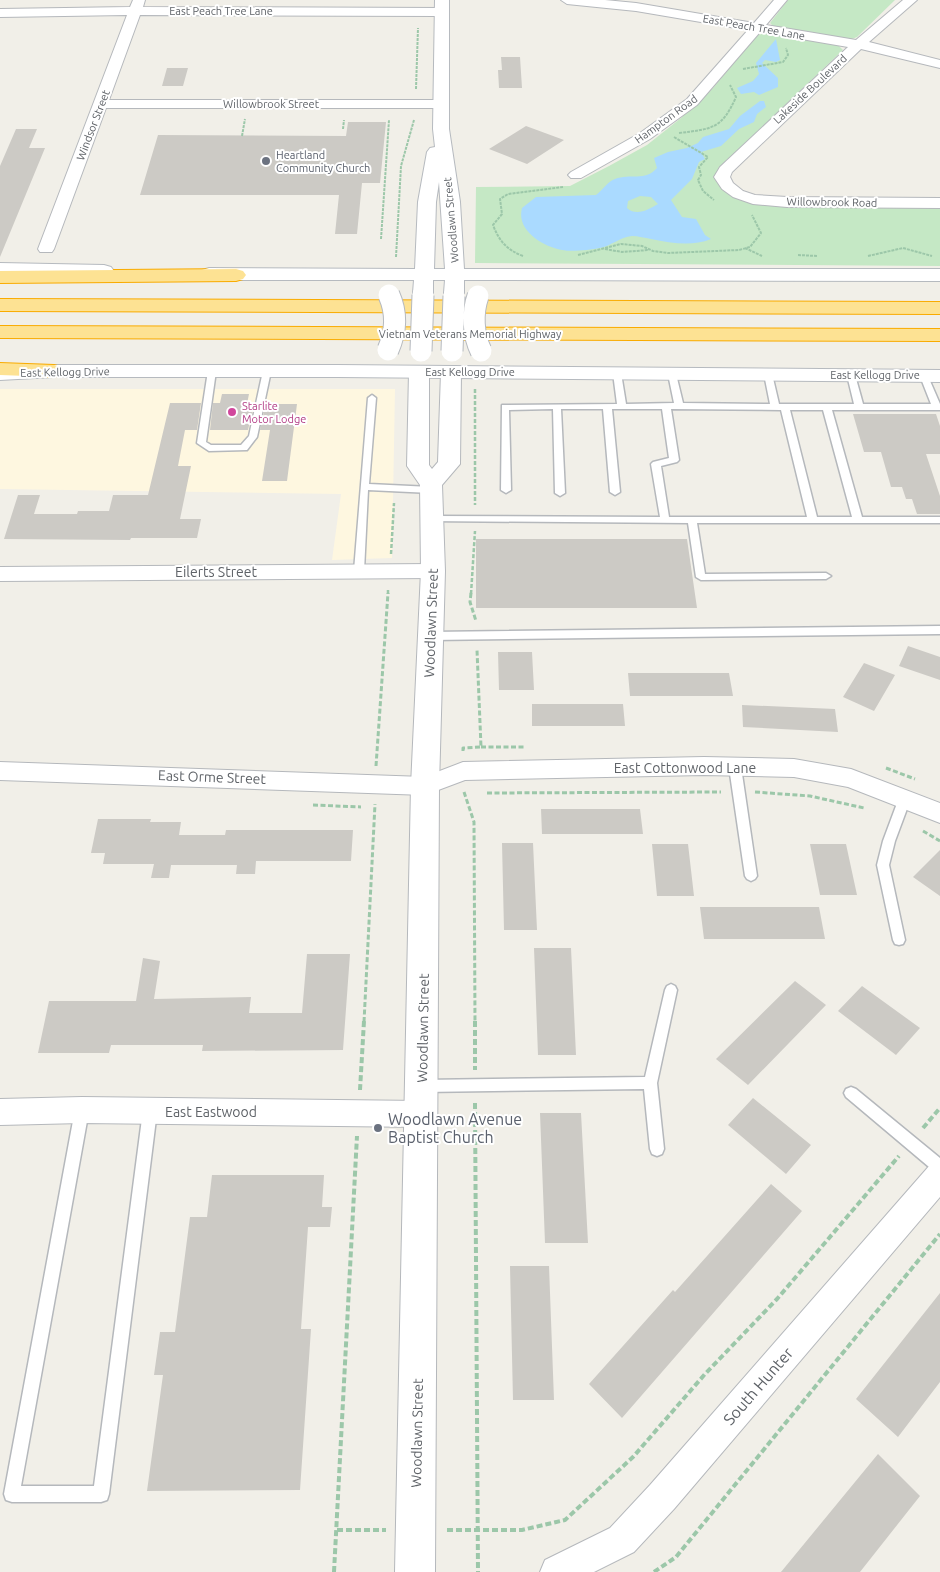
<svg xmlns="http://www.w3.org/2000/svg" width="940" height="1572" font-family="Ubuntu,sans-serif">
  <style>
    .commercial { fill: #fef7e0 }
    .green { fill: #c5e8c5 }
    .water { fill: #aadaff; fill-rule: evenodd }
    .building { fill: #cccac5 }
    .lines { fill: none; stroke-linecap: round; stroke-linejoin: round }
    .service-casing { stroke: #b5b8bc; stroke-width: 3 }
    .minor-casing { stroke: #b5b8bc; stroke-width: 2 }
    .tertiary-casing { stroke: #b5b8bc; stroke-width: 2 }
    .secondary-casing { stroke: #b6babf; stroke-width: 2 }
    .motorway-casing { stroke: #f9ab00; stroke-width: 2 }
    .path-far3 { stroke: #9cc7a9; stroke-width: 2; stroke-dasharray: 3 1; stroke-linecap: butt }
    .path-far2 { stroke: #9cc7a9; stroke-width: 2.5; stroke-dasharray: 4 2; stroke-linecap: butt }
    .path-far1 { stroke: #9cc7a9; stroke-width: 3; stroke-dasharray: 5 2.5; stroke-linecap: butt }
    .path { stroke: #9cc7a9; stroke-width: 4; stroke-dasharray: 6 3; stroke-linecap: butt }
    .service { fill: #fff; fill-rule: evenodd }
    .minor { fill: #fff; fill-rule: evenodd }
    .tertiary { fill: #fff; fill-rule: evenodd }
    .secondary { fill: #fff; fill-rule: evenodd }
    .motorway { fill: #fde293; fill-rule: evenodd }
    .secondary-bridge-casing { stroke: #b6babf; stroke-width: 23; stroke-linecap: butt }
    .secondary-bridge { stroke: #fff; stroke-width: 21 }
    .worship-dot { fill: #6b7280; stroke: #fff; stroke-width: 2 }
    .hotel-dot { fill: #d1479c; stroke: #fff; stroke-width: 2 }
    .labels { text-anchor: middle; stroke-width: 4; stroke-linejoin: round; paint-order: stroke }
    .far-street-label { font-size: 11px; fill: #5f6368; stroke: #fff }
    .far-worship-label { font-size: 11px; fill: #5b616d; stroke: #fff; text-anchor: start }
    .far-hotel-label { font-size: 11px; fill: #b23c85; stroke: #fff; text-anchor: start }
    .street-label { font-size: 14px; fill: #5f6368; stroke: #fff }
    .near-worship-label { font-size: 16px; fill: #5b616d; stroke: #fff; text-anchor: start }
    .near-street-label { font-size: 16px; fill: #5f6368; stroke: #fff }
  </style>
  <rect width="100%" height="100%" fill="#f1efe8"/>
  <path class="commercial" d="M0,389H395L392,558L332,560L341,494L0,489Z"/>
  <path class="green" d="M788,0H895L857,37L852,39H844L773,26L770,23Z
    M770,32L836,43L843,50L720,167L716,175L736,197L940,207V266L475,263L476,187L570,186L609,166L647,145L681,118L713,88L757,35Z"/>
  <path class="water" d="M776,39L780,60L776,62L765,60L762,63L778,78V87L759,95L754,92L741,94L737,88L753,81L759,74L756,63Z
    M760,101H764L766,107L757,114L754,122L739,129L721,146L701,152L705,159L699,162L692,179L671,200L682,217L696,219L705,235L711,239C691,247 672,243 651,239C645,238 638,236 632,236C620,237 611,246 600,248C589,250 572,252 562,250C542,246 516,230 522,208L536,197L596,195C603,190 607,182 615,179C630,173 645,182 657,168L654,158L668,152L687,148L698,143L703,137L729,129L740,116ZM640,196L651,197L658,204C649,209 637,217 627,208L628,201Z"/>
  <path class="building" d="M501,57H520L522,88H499L498,70H502Z
    M167,68H188L183,86H162Z
    M348,122H386L380,183H362L357,234H335L339,195H140L158,135L346,136Z
    M526,126L564,140L527,164L489,149Z
    M16,129H37L29,148H45L0,257V166Z
    M222,394H249L247,404H254L248,430H210L213,403H220Z
    M170,403H201L197,430H185L178,466H191L180,519H201L197,538H131L130,540L4,539L18,495H40L34,514H77L78,511H109L113,495H148Z
    M266,404H297L287,481H262L270,430H260Z
    M853,414H936L940,426V454H926L940,496V514H917L912,499H906L902,487H891L881,452H864Z
    M476,539H687L697,608H476Z
    M908,646L940,657V680L899,666Z
    M498,652H532L534,690H499Z
    M864,663L895,675L874,711L843,697Z
    M628,673H729L733,696H630Z
    M532,704H623L625,726H532Z
    M742,705L835,709L838,732L743,727Z
    M541,809H640L643,834H542Z
    M98,819H151L150,822H181L179,835H225L226,830H353L351,861H256L255,874H236L237,865H171L169,878H151L154,864H103L105,853H91Z
    M502,843H533L537,930H504Z
    M652,844H688L694,896H657Z
    M810,844H846L857,895H820Z
    M940,850V896L913,877Z
    M700,907H819L825,939H704Z
    M534,948H571L576,1055H538Z
    M307,954H350L343,1050L202,1051L203,1045H111L109,1053H38L49,1001H136L143,958L160,961L154,999L251,997L249,1013H302Z
    M795,981L826,1005L748,1085L716,1059Z
    M862,986L920,1028L896,1055L838,1011Z
    M753,1098L811,1145L786,1174L728,1125Z
    M540,1113H581L588,1243H545Z
    M212,1175H324L322,1207H332L330,1227H308L301,1329H311L300,1490L147,1491L163,1375H154L160,1332H175L190,1217H207Z
    M771,1184L802,1211L622,1418L589,1384L673,1290L675,1292Z
    M510,1266H549L554,1400H513Z
    M940,1293V1382L898,1437L856,1399Z
    M878,1454L920,1496L860,1572H781Z"/>
  <g class="lines">
    <g class="service-casing">
      <path id="service" d="M212,368L216,371L206,442L211,445H241L249,436L263,371L267,368L271,371L257,437L247,450L209,451L197,443L208,371Z
        M617,370L621,373L626,404L674,403L668,374L672,371L676,374L683,403L770,404L764,374L768,371L772,374L779,404H854L847,375L851,372L855,375L863,404H931L920,376L924,373L927,374L940,404V410H832L862,517H940V523H697L705,574L826,573L831,576L826,579L701,580L696,577L688,523L428,521V517L431,516L660,517L651,464L653,462L669,458L662,409H612L620,492L615,495L610,492L603,409H561L565,493L560,496L555,493L553,409L509,410L511,490L506,493L501,490L502,405L617,404L613,373ZM671,409L781,410L807,517H669L661,466L677,462L679,460ZM790,410H823L852,517H817Z
        M372,395L376,398L369,484L431,487L436,490L431,493L368,490L364,571L359,574L354,571L368,398Z
        M940,626V634L431,640L426,636L431,632Z
        M735,763L739,764L741,767L757,876L755,879L751,881L747,879L745,876L729,767L731,764Z
        M905,794L909,795L911,798L895,841L889,865L905,940L903,944L899,945L895,944L893,940L877,865L883,841L899,798L901,795Z
        M671,984L675,986L677,990L657,1083L664,1149L662,1154L657,1156L652,1154L650,1149L644,1089L423,1092L418,1090L416,1086L418,1082L423,1080L645,1077L665,990L667,986Z
        M851,1087L856,1089L940,1158V1174L935,1172L846,1097L844,1093L846,1089Z
        M82,1104L87,1106L89,1110L21,1486H94L143,1111L145,1107L150,1105L155,1107L157,1111L109,1494L107,1500L101,1502H12L6,1500L4,1494L75,1110L77,1106Z"/>
    </g>
    <g class="minor-casing">
      <path id="minor" d="M133,0H145L143,7L441,8L447,12L441,16L140,15L109,100H441L446,101L448,104L446,107L441,108H106L54,249L52,252H40L38,249L127,15L0,17V9L130,7Z
        M561,0H605L636,3L754,23L774,0H787L766,25L856,40L903,0H917L869,42L940,60V68L861,49L732,172L730,177L733,183L743,191L755,195L787,197L940,198V208L787,207L753,204L733,197L722,189L714,177L720,167L848,47L760,32L697,105L650,139L581,178H571L568,175L571,172L640,133L687,99L748,30L636,11L567,4Z
        M433,564L440,566L443,571L440,576L433,578L0,581V567Z
        M704,757L794,759L851,769L940,803V823L848,787L794,777L704,775L465,780L425,795L0,780V762L424,777L463,762Z
        M82,1097L421,1101L431,1105L435,1114L431,1123L421,1127L82,1123L0,1125V1099Z
        M940,1161V1197L674,1509L634,1552L594,1572H540L545,1560L610,1528L650,1485L930,1165Z"/>
    </g>
    <g class="tertiary-casing">
      <path id="tertiary" d="M419,366L426,368L429,372V465L432,469L438,462L441,372L444,368L451,366L458,368L461,372L460,464L442,485L445,571L439,786L435,1572H395L411,786L421,571L420,485L407,466L409,372L412,368Z"/>
    </g>
    <g class="secondary-casing">
      <path id="secondary" d="M435,0H449V129L460,202L464,269H940V281L464,280V293L461,297L454,299L447,297L444,293L445,280H433V293L430,297L423,299L416,297L413,293L414,280H209L202,278L199,274L202,270L209,268L415,269L418,202L427,152L430,148L435,147L433,129ZM439,182L445,269H434L436,202Z
        M0,263L104,265L111,267L114,271L111,275L104,277L0,275Z
        M54,365H338L940,370V382L338,377H54L0,380V368Z"/>
    </g>
    <g class="motorway-casing">
      <path id="motorway" d="M236,269L243,271L246,275L243,279L236,281L0,283V271Z
        M0,299L940,302V314L0,311Z
        M0,326L940,329V341L0,338Z
        M0,363L54,365L61,367L64,371L61,375L54,377L0,375Z"/>
    </g>
    <path class="path-far3" d="M743,69L783,62L788,55L786,48
      M416,89L418,28
      M343,129L344,120
      M679,133C712,129 722,129 736,97L730,85
      M242,136L245,119
      M674,137L708,157L699,167L701,175L698,180L703,191L714,200
      M381,239L389,120
      M745,248L762,256
      M605,249L622,252L649,250
      M578,255L621,244L642,246L653,251L668,253L739,250L750,247L761,233L752,215
      M798,255L817,256
      M523,256C507,250 499,241 493,225L502,214L500,199L508,194L563,187
      M868,256L903,248L932,256
      M396,257L401,166L414,120"/>
    <path class="path-far2" d="M475,389V505
      M391,554L394,503
      M388,594V590
      M471,594L475,531"/>
    <path class="path-far1" d="M471,593L470,602L476,621
      M481,747H526
      M463,751V748L481,747L477,650
      M376,766L388,593
      M886,768L915,779
      M464,792L474,822L475,1022
      M755,792L810,796L864,808
      M487,793L721,792
      M313,805L361,807
      M923,831L940,841
      M364,1022L375,804"/>
    <path class="path" d="M475,1021V1070
      M360,1090L364,1021
      M475,1103L478,1572
      M923,1128L940,1108
      M337,1530H386
      M447,1530H522L565,1520L633,1457L705,1374L777,1299L899,1156
      M334,1572L357,1136
      M654,1572L676,1557L940,1234"/>
    <use href="#service" class="service"/>
    <use href="#minor" class="minor"/>
    <use href="#tertiary" class="tertiary"/>
    <use href="#secondary" class="secondary"/>
    <use href="#motorway" class="motorway"/>
    <g class="secondary-bridge-casing">
      <path id="secondary-bridge" d="M478,296C472,313 473,335 481,351
        M388,350C396,332 397,313 389,295
        M421,351L423,295
        M452,351L454,296"/>
    </g>
    <use href="#secondary-bridge" class="secondary-bridge"/>
  </g>
  <g class="worship-dot">
    <circle cx="266" cy="161" r="5"/>
    <circle cx="378" cy="1128" r="5"/>
  </g>
  <circle class="hotel-dot" cx="232" cy="412" r="5"/>
  <g class="labels">
    <g class="far-street-label">
      <text x="221" y="15">East Peach Tree Lane</text>
      <text transform="translate(754 27) rotate(10)" y="4">East Peach Tree Lane</text>
      <text transform="translate(810 89) rotate(-43)" y="4">Lakeside Boulevard</text>
      <text x="271" y="108">Willowbrook Street</text>
      <text transform="translate(666 119) rotate(-36)" y="4">Hampton Road</text>
      <text transform="translate(93 125) rotate(-69)" y="4">Windsor Street</text>
      <text transform="translate(832 202) rotate(1)" y="4">Willowbrook Road</text>
      <text transform="translate(451 220) rotate(-95)" y="4">Woodlawn Street</text>
      <text x="470" y="338">Vietnam Veterans Memorial Highway</text>
      <text transform="translate(65 372) rotate(-1)" y="4">East Kellogg Drive</text>
      <text x="470" y="376">East Kellogg Drive</text>
      <text x="875" y="379">East Kellogg Drive</text>
    </g>
    <g class="far-worship-label">
      <text x="276" y="159">Heartland<tspan x="276" dy="13">Community Church</tspan></text>
    </g>
    <g class="far-hotel-label">
      <text x="242" y="410">Starlite<tspan x="242" dy="13">Motor Lodge</tspan></text>
    </g>
    <g class="street-label">
      <text x="216" y="577">Eilerts Street</text>
      <text transform="translate(431 623) rotate(-88)" y="5">Woodlawn Street</text>
      <text x="685" y="773">East Cottonwood Lane</text>
      <text transform="translate(212 777) rotate(2)" y="5">East Orme Street</text>
      <text transform="translate(423 1028) rotate(-89)" y="5">Woodlawn Street</text>
      <text x="211" y="1117">East Eastwood</text>
      <text transform="translate(417 1433) rotate(-89)" y="5">Woodlawn Street</text>
    </g>
    <g class="near-worship-label">
      <text x="388" y="1125">Woodlawn Avenue<tspan x="388" dy="18">Baptist Church</tspan></text>
    </g>
    <g class="near-street-label">
      <text transform="translate(758 1386) rotate(-49)" y="6">South Hunter</text>
    </g>
  </g>
</svg>
